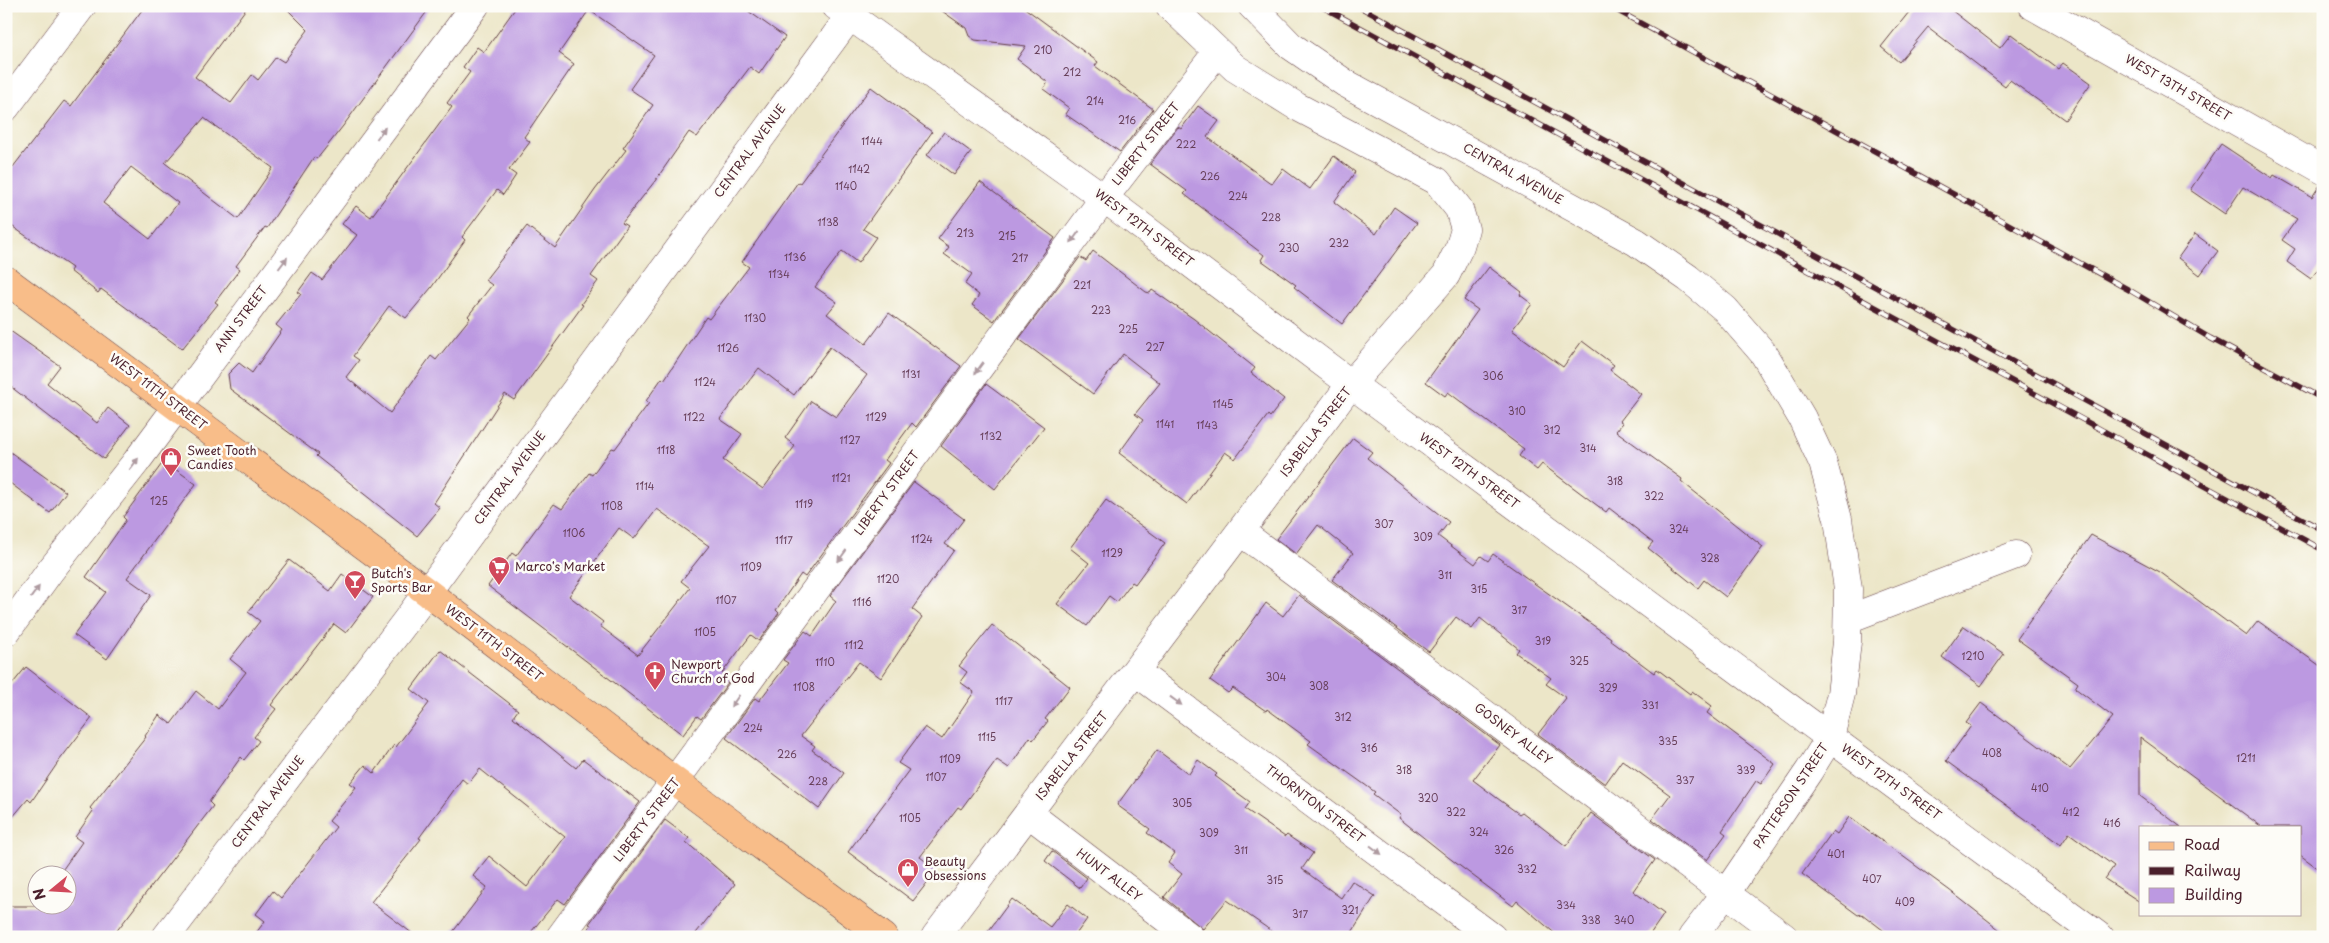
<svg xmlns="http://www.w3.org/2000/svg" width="2329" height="943" font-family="'Playpen Sans',sans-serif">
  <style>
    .building { fill: #bc99e1; fill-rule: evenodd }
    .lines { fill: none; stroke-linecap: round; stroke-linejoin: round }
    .minor-casing { stroke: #623d43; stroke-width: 29 }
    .major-casing { stroke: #623d43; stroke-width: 29 }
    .minor { stroke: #fff; stroke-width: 28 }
    .major { stroke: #f8bd89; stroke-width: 28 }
    .rail-casing { stroke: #4a1f2b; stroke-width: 5.5 }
    .rail { stroke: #fdfcf7; stroke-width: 4; stroke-dasharray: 11; stroke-linecap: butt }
    .oneway { fill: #ae9aa0 }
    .labels { text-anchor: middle; stroke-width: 5; stroke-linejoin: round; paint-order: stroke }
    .number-label { font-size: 10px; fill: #663e58 }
    .street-label { font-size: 12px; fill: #4a1f2b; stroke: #fdfcf7 }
    .poi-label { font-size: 12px; fill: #4a1f2b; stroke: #fdfcf7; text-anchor: start }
  </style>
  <rect width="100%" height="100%" fill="#fdfcf7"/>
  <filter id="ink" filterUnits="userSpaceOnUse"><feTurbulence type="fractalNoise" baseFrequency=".02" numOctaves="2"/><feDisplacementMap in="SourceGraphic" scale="10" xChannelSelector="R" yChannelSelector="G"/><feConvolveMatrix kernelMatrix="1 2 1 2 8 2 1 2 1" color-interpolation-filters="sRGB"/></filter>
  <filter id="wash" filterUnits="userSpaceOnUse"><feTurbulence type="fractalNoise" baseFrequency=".0096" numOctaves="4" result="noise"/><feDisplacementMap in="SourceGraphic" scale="20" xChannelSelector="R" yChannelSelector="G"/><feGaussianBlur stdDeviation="1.12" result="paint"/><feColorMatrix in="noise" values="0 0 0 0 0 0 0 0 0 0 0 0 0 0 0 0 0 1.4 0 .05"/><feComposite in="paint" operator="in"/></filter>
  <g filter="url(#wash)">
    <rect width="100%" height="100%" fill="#ece6c8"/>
    <g id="blocks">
      <path class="building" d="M145,6H248L195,77L231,103L252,75L258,80L276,57L284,62L308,30L284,6H431L343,126L317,159L314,157L267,228L265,227L236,266L240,269L215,302L218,304L182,349L101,289L98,293L70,271L72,268L6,222V176L64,101L71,106ZM204,118L273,168L238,219L165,163ZM131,167L178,203L150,239L103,203Z
        M517,6H741L785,37L759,74L750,67L697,137L689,132L655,181L622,223L627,226L591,276L598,281L581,304L583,305L514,400L505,394L434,503L440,508L417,536L316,456L318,454L230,389L228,374L239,363L252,373L282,330L276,325L301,294L298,292L312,273L322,280L357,235L342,224L356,206L371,217L452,107L447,103L470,72L463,67L477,47L484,52ZM589,10L654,55L630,89L653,105L623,148L626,150L595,190L555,248L527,226L485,280L492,285L468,316L470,318L436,360L431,356L390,413L346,377L359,360L353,356L389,306L406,318L431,288L465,240L462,237L497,190L503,195L516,175L509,170L530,142L524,137L574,64L559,53Z
        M935,6H1022L1098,62L1095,66L1153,109L1120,152L1065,114L1069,108L1043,89L1047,84L1046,81L1017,59L1026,46L975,40L969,36L966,28Z
        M1901,6H1946L2000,48L2011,34L2058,69L2063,63L2091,83L2065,120L2010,80L2005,86L1928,27L1899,62L1881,47L1909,12Z
        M871,87L932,132L863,229L876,237L858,263L842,251L815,287L837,302L827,314L866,344L889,313L961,366L916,427L912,423L885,460L889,463L805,577L801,574L776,610L779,613L759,641L751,635L722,673L731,679L701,719L697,716L683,735L488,586L512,553L516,556L554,504L562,509L589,473L592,475L612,448L615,449L649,403L646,401L662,378L664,380L706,317L709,319L749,267L742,262L798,182L800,183ZM830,347L867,375L836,417L811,401L785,438L795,446L763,489L723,460L742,434L720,419L759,368L794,395ZM657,509L709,546L681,581L690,588L638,655L600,626L603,622L569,596L619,528L634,539Z
        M1198,106L1219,121L1207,137L1272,184L1283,169L1310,189L1334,156L1355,172L1334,202L1376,234L1394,207L1417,223L1342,324L1294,287L1296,285L1261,260L1264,255L1184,194L1187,191L1150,164L1178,127L1181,129Z
        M944,132L971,152L954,175L927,155Z
        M2221,144L2272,178L2274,175L2312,197L2320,185L2323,186V262L2311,279L2287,262L2295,249L2282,240L2297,219L2243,187L2225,214L2190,190Z
        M980,182L1055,238L994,321L972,305L979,295L965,284L972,274L944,254L949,247L938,239Z
        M2195,234L2218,251L2200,275L2178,258Z
        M1093,251L1146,292L1150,293L1152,290L1194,319L1255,368L1251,373L1284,399L1270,417L1268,415L1235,459L1225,452L1187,504L1119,453L1143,420L1135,414L1160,383L1123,354L1093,394L1019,339L1080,257L1086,261Z
        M1489,267L1522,292L1520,295L1532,304L1512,330L1563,367L1582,341L1614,365L1610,370L1641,394L1620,421L1623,423L1616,431L1682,479L1681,481L1763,547L1726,597L1704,580L1698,588L1648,548L1653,542L1609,508L1606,512L1542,464L1537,470L1519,456L1524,449L1448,392L1445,396L1426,382L1478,310L1464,300Z
        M6,328L60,366L47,383L97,423L108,408L130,425L104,459L6,383Z
        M986,384L1044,427L995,489L941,446Z
        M1353,438L1372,452L1367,458L1449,522L1438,536L1475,564L1481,556L1488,561L1493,554L1611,638L1610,640L1654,673L1657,669L1690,694L1692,691L1712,706L1707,713L1775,764L1761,784L1756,781L1722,831L1726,834L1707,860L1652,819L1670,795L1622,760L1605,784L1538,734L1566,698L1546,684L1551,678L1516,653L1519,649L1480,618L1472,629L1456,617L1429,652L1332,580L1353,553L1318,525L1296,554L1276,539Z
        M6,449L66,492L50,513L6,480Z
        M164,461L196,484L127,578L151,595L107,659L74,635L106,592L86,577L126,520L123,517Z
        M914,482L964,519L945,544L954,550L912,609L922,617L881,678L859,662L801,736L815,746L812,750L844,773L819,809L726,738L755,698L759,701L788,663L783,660L805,631L812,636L836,601L830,596Z
        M1106,500L1165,543L1135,584L1132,582L1117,602L1109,596L1087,626L1057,604L1089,563L1070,548Z
        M2091,535L2160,572L2246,636L2258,621L2323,668V872L2300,855V827H2262L2140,737V796L2181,827H2140V902L2105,879L2114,866L2069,833L2061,845L1946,761L1971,726L1966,723L1981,703L2070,769L2113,717L2075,688L2078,683L2017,639Z
        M289,560L330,591L342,574L373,597L346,633L334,624L271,705L276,709L254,737L259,741L244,760L241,757L209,802L213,806L112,937H6V906H36L38,903V906H68V876H58L82,842L75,837L93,811L90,808L146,737L145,736L159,715L171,724L196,691L218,709L246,672L230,659L260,621L248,612Z
        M1299,595L1500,745L1473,780L1497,798L1519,814L1522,812L1566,846L1591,813L1655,860L1633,891L1664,914L1648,937H1559L1517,901L1513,906L1448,857L1399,818L1401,815L1373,794L1375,792L1308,744L1311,741L1267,709L1266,711L1233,688L1228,693L1210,680L1266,603L1283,616Z
        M992,625L1070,687L1045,719L1048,721L1033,740L1030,737L1009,768L997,760L961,809L958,807L920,857L937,870L913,901L848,852L909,770L898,763L925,727L942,739L974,692L960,682L967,672L959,666Z
        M1964,626L2004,654L1981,686L1942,657Z
        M440,650L518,710L513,717L576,768L583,759L640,802L565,904L558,899L527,937H449L487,887L473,876L489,856L527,887L565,837L480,769L468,784L462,779L419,838L421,839L371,902L417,937H253L265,921L256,914L273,891L281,898L336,827L329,821L356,787L350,783L365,765L374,773L394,745L396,747L429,703L411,689Z
        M26,667L92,718L59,761L31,802L28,799L6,825V692Z
        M1157,750L1189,774L1198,760L1217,774L1215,776L1250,802L1245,809L1285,837L1287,835L1313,853L1302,869L1341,898L1352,881L1375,896L1349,937H1280L1227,900L1203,929L1164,897L1182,874L1168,863L1175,853L1147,833L1150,829L1117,805Z
        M1849,817L1949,890L2009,937H1892L1862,914L1858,915L1802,874L1833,831L1837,834Z
        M665,820L689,838L686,842L735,884L693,937H583L591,925L589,924Z
        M1052,851L1087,878L1080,888L1045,861Z
        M1012,899L1050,927L1068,904L1087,919L1074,937H984Z"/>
    </g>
  </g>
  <g filter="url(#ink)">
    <use href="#blocks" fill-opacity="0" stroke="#623d43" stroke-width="1"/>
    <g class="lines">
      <g class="minor-casing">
        <path id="minor" d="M836,6L1104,198L1351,384L2100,937
          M1252,6L1291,46L1345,83L1636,242L1688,278L1725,309L1764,354L1802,418L1823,463L1838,519L1848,589L1847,642L1841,694L1830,737L1809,771L1726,893L1692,937
          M2033,6L2323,170
          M6,107L82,6
          M1241,532L1784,937
          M1848,619L2016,555
          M6,632L50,571L136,462L475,6
          M1136,672L1492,937
          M1028,813L1190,937
          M166,937L406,621L850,16
          M560,937L1104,198L1217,52
          M935,937L1351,384L1446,275L1460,246L1465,229L1459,209L1437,181L1296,106L1235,68L1170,6"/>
      </g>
      <g class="major-casing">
        <path id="major" d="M6,280L427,592L676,782L884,937"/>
      </g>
      <use href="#minor" class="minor"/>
      <use href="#major" class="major"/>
      <g class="rail-casing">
        <path id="rail" d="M1321,6L2323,550
          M1358,6L2323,530
          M1609,6L2131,291L2210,338L2323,399"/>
      </g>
      <use href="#rail" class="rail"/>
    </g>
    <defs><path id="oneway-solid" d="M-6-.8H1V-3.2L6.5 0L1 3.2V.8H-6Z" transform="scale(1.25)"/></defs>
    <g class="oneway">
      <use href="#oneway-solid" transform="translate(381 133) rotate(-53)"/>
      <use href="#oneway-solid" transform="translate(1075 237) rotate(126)"/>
      <use href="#oneway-solid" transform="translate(283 263) rotate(-53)"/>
      <use href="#oneway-solid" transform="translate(979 368) rotate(126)"/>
      <use href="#oneway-solid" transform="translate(134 464) rotate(-53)"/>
      <use href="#oneway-solid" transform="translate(842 556) rotate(126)"/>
      <use href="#oneway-solid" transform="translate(35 592) rotate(-54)"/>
      <use href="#oneway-solid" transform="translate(735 701) rotate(126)"/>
      <use href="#oneway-solid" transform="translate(1176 701) rotate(36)"/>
      <use href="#oneway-solid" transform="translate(1376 850) rotate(37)"/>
    </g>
  </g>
  <defs>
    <g id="shop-pin" transform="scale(1.125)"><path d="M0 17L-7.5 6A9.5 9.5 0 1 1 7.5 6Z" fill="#d1495b" stroke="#fdfcf7"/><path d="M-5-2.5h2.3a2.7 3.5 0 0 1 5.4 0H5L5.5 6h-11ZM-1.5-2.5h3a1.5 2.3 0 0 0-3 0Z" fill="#fff"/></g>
    <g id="supermarket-pin" transform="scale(1.125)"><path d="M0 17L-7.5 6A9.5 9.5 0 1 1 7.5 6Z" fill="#d1495b" stroke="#fdfcf7"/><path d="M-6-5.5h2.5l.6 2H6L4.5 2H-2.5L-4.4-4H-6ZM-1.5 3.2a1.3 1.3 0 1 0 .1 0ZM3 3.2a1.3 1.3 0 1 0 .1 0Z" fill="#fff"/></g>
    <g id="bar-pin" transform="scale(1.125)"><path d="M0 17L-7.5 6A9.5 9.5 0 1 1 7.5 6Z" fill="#d1495b" stroke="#fdfcf7"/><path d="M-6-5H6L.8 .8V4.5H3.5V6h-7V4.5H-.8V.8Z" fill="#fff"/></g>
    <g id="church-pin" transform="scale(1.125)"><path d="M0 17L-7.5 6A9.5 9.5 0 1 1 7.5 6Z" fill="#d1495b" stroke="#fdfcf7"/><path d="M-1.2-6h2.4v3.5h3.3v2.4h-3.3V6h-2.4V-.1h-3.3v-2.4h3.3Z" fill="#fff"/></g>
  </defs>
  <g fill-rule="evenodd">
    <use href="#shop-pin" x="171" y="458"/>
    <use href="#supermarket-pin" x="499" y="567"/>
    <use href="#bar-pin" x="355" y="581"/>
    <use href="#church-pin" x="655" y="672"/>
    <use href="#shop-pin" x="908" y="869"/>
  </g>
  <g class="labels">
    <g class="number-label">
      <text x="1043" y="54">210</text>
      <text x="1072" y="76">212</text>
      <text x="1095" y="105">214</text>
      <text x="1127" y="124">216</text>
      <text x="872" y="145">1144</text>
      <text x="1186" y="148">222</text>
      <text x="859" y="173">1142</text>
      <text x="1210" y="180">226</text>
      <text x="846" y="190">1140</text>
      <text x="1238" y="200">224</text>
      <text x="1271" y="221">228</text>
      <text x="828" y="226">1138</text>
      <text x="965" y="237">213</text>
      <text x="1007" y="240">215</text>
      <text x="1339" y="247">232</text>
      <text x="1289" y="252">230</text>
      <text x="795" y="261">1136</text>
      <text x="1020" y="262">217</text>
      <text x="779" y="278">1134</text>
      <text x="1082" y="289">221</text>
      <text x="1101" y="314">223</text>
      <text x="755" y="322">1130</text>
      <text x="1128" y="333">225</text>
      <text x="1155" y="351">227</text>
      <text x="728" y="352">1126</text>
      <text x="911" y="378">1131</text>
      <text x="1493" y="380">306</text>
      <text x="705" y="386">1124</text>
      <text x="1223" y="408">1145</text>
      <text x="1517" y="415">310</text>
      <text x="694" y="421">1122</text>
      <text x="876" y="421">1129</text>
      <text x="1165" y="428">1141</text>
      <text x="1207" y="429">1143</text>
      <text x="1552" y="434">312</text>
      <text x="991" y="440">1132</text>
      <text x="850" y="444">1127</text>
      <text x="1588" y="452">314</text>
      <text x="666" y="454">1118</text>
      <text x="841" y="482">1121</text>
      <text x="1615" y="485">318</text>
      <text x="645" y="490">1114</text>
      <text x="1654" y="500">322</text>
      <text x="159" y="505">125</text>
      <text x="804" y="508">1119</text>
      <text x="612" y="510">1108</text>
      <text x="1384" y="528">307</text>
      <text x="1679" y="533">324</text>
      <text x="574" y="537">1106</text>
      <text x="1423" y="541">309</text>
      <text x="922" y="543">1124</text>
      <text x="784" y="544">1117</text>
      <text x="1112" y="557">1129</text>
      <text x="1710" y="562">328</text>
      <text x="751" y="571">1109</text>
      <text x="1445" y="579">311</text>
      <text x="888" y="583">1120</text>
      <text x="1479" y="593">315</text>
      <text x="726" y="604">1107</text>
      <text x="862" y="606">1116</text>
      <text x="1519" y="614">317</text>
      <text x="705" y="636">1105</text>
      <text x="1543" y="645">319</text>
      <text x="854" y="649">1112</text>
      <text x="1973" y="660">1210</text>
      <text x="1579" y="665">325</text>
      <text x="825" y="666">1110</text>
      <text x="1276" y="681">304</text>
      <text x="1319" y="690">308</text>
      <text x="804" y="691">1108</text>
      <text x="1608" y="692">329</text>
      <text x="1004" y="705">1117</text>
      <text x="1650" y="709">331</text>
      <text x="1343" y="721">312</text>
      <text x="753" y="732">224</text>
      <text x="987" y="741">1115</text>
      <text x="1668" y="745">335</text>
      <text x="1369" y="752">316</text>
      <text x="1992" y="757">408</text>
      <text x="787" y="758">226</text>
      <text x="2246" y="762">1211</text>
      <text x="950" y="763">1109</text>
      <text x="1404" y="774">318</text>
      <text x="1746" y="774">339</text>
      <text x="936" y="781">1107</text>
      <text x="1685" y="784">337</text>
      <text x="818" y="785">228</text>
      <text x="2040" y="792">410</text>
      <text x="1428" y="802">320</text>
      <text x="1182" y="807">305</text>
      <text x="1456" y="816">322</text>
      <text x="2071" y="816">412</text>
      <text x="910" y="822">1105</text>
      <text x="2112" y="827">416</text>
      <text x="1479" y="836">324</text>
      <text x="1209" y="837">309</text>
      <text x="1241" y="854">311</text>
      <text x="1504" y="854">326</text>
      <text x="1836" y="858">401</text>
      <text x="1527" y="873">332</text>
      <text x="1872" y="883">407</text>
      <text x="1275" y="884">315</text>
      <text x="1905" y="906">409</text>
      <text x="1566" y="909">334</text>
      <text x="1350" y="914">321</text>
      <text x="1300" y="918">317</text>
      <text x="1591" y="924">338</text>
      <text x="1624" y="924">340</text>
    </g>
    <g class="street-label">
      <text transform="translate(2178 88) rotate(30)" y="4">WEST 13TH STREET</text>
      <text transform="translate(1146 144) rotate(-52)" y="4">LIBERTY STREET</text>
      <text transform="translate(750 151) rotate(-54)" y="4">CENTRAL AVENUE</text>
      <text transform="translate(1513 174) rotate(29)" y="4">CENTRAL AVENUE</text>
      <text transform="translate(1144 228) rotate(37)" y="4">WEST 12TH STREET</text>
      <text transform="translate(241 319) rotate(-53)" y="4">ANN STREET</text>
      <text transform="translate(158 392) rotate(37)" y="4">WEST 11TH STREET</text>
      <text transform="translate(1316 432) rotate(-53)" y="4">ISABELLA STREET</text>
      <text transform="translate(1469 471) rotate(36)" y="4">WEST 12TH STREET</text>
      <text transform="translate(510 478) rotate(-54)" y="4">CENTRAL AVENUE</text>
      <text transform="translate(887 493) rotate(-54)" y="4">LIBERTY STREET</text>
      <text transform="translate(494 643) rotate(37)" y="4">WEST 11TH STREET</text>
      <text transform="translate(1513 734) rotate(37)" y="4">GOSNEY ALLEY</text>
      <text transform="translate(1072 756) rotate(-52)" y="4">ISABELLA STREET</text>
      <text transform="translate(1891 782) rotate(36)" y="4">WEST 12TH STREET</text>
      <text transform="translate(1791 796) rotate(-56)" y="4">PATTERSON STREET</text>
      <text transform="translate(268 802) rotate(-53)" y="4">CENTRAL AVENUE</text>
      <text transform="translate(1315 804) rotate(37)" y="4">THORNTON STREET</text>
      <text transform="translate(647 820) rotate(-53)" y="4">LIBERTY STREET</text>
      <text transform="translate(1109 875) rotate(37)" y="4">HUNT ALLEY</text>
    </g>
    <g class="poi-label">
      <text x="187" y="455">Sweet Tooth<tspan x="187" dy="14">Candies</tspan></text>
      <text x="515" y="571">Marco's Market</text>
      <text x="371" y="578">Butch's<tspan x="371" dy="14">Sports Bar</tspan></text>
      <text x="671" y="669">Newport<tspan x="671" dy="14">Church of God</tspan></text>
      <text x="924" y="866">Beauty<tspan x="924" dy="14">Obsessions</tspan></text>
    </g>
  </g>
  <rect width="2329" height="943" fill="none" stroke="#fdfcf7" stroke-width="25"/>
  <rect x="2139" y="826" width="162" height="90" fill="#fdfcf7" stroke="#b5a4a5"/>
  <rect x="2149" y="842" width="25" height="8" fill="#f8bd89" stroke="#b5a4a5"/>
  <text x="2184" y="850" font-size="15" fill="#4a1f2b">Road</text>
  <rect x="2149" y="867" width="25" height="8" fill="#4a1f2b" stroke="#b5a4a5"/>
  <text x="2184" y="876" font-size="15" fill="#4a1f2b">Railway</text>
  <rect x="2149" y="888" width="25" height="15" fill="#bc99e1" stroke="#b5a4a5"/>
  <text x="2184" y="900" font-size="15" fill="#4a1f2b">Building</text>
  <g transform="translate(52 890) rotate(252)"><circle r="24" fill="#fdfcf7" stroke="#b5a4a5"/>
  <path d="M0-4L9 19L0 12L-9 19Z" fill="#d1495b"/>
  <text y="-8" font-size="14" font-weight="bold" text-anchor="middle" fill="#4a1f2b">N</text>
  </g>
</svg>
